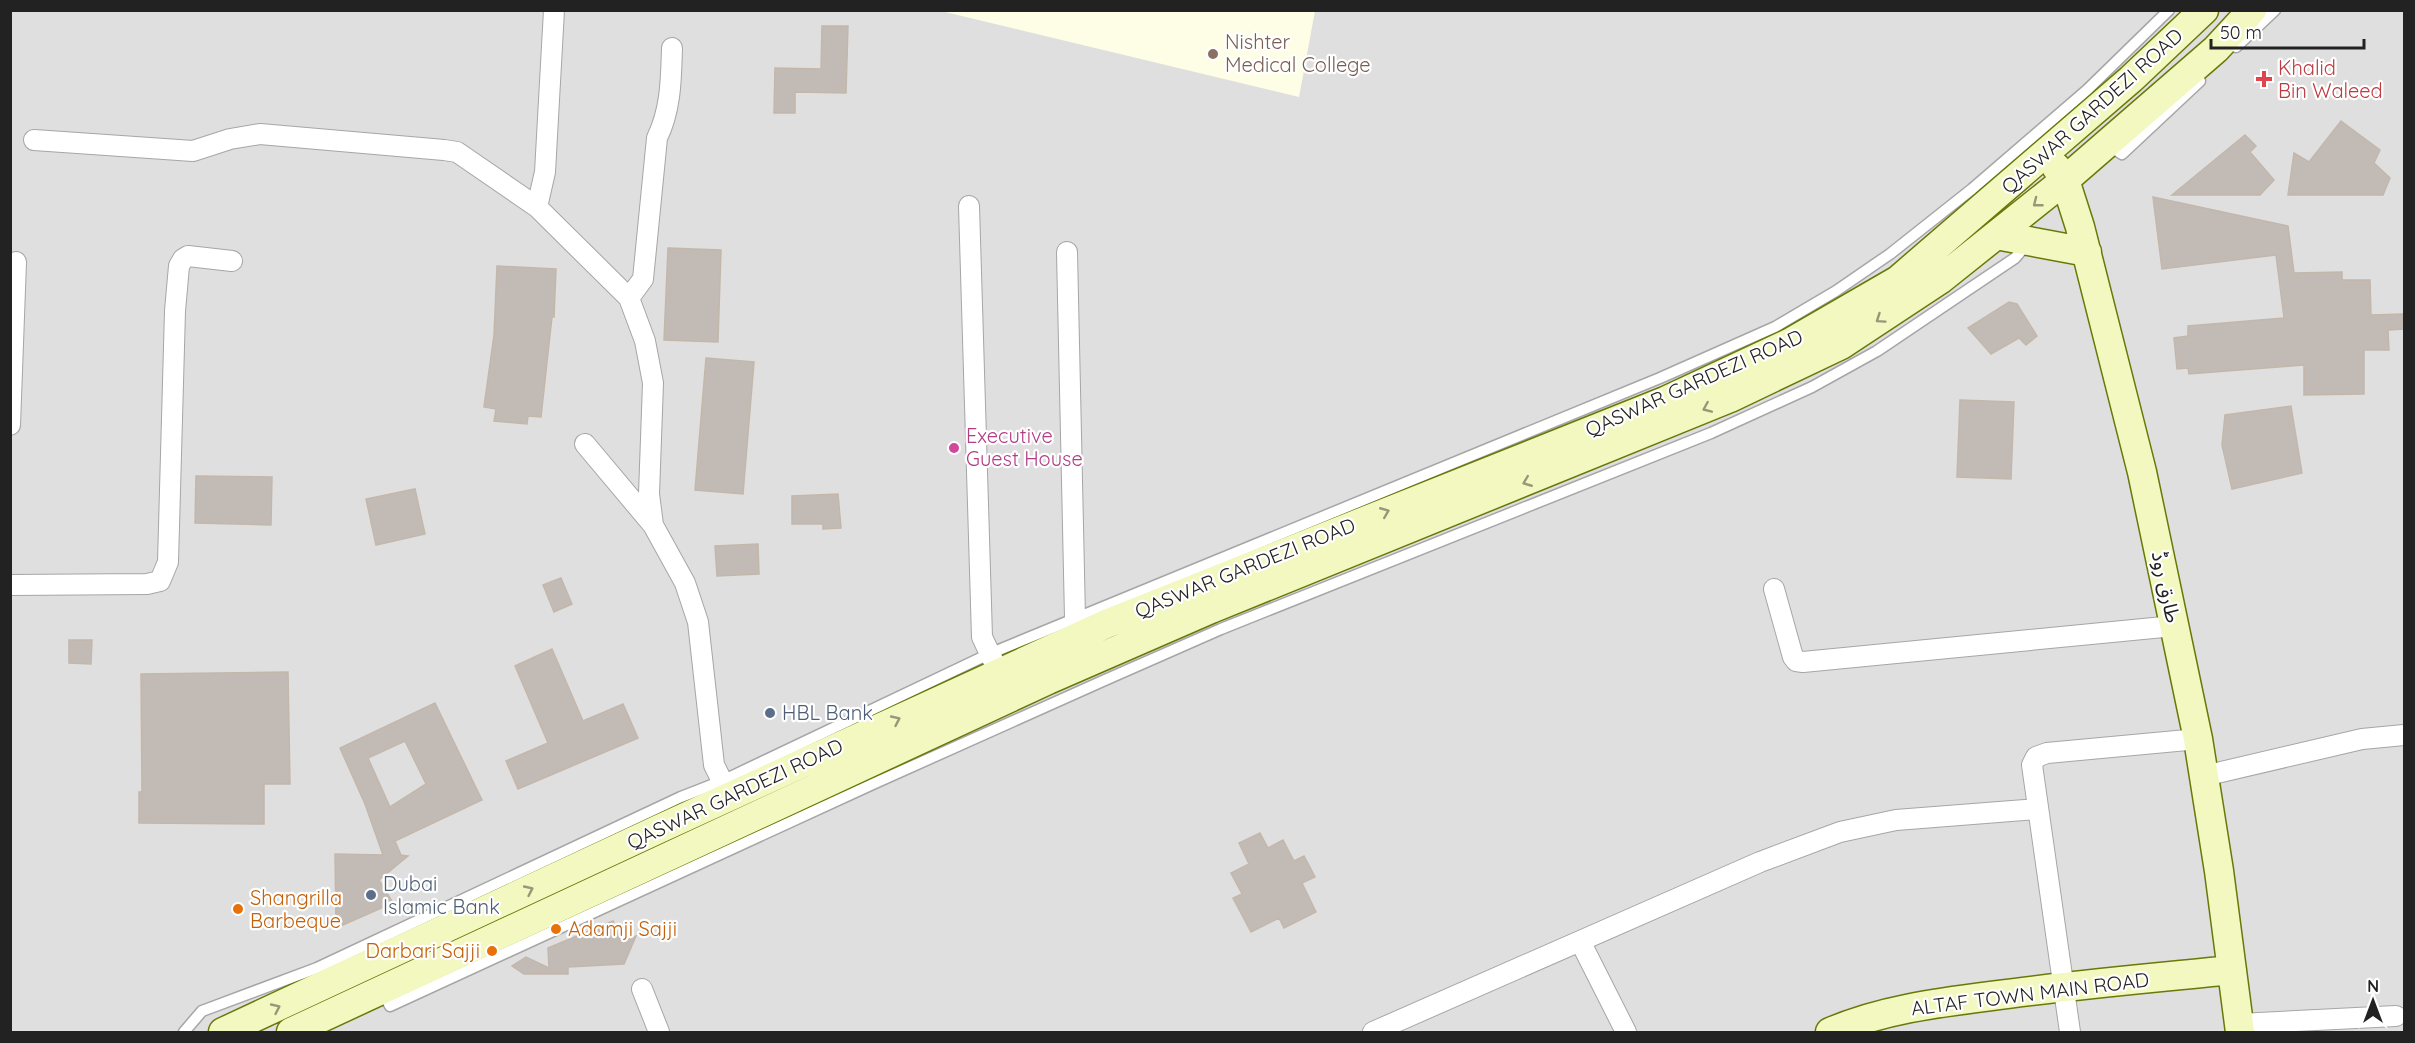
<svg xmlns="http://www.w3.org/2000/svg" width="2415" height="1043" font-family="Quicksand,'Noto Sans Arabic',sans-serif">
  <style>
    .residential { fill: #e0dfdf }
    .education { fill: #fdfee5 }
    .building { fill: #c2bbb5; stroke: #c3b7ab; stroke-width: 1.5; fill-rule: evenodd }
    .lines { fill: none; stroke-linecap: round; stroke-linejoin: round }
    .lane-casing { stroke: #a6a6a6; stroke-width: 13 }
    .street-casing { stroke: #a6a6a6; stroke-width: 22 }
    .secondary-casing { stroke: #687908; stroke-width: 31 }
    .lane { stroke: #fff; stroke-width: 10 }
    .street { stroke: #fff; stroke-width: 20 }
    .secondary { stroke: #f3f8c0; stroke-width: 28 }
    .oneway { stroke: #959879 }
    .education-dot { fill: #8d6e63; stroke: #fff; stroke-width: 2 }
    .health-dot { fill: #e0444e; stroke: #fff; stroke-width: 2 }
    .hotel-dot { fill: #d1479c; stroke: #fff; stroke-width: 2 }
    .service-dot { fill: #5c6f8a; stroke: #fff; stroke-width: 2 }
    .food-dot { fill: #e8710a; stroke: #fff; stroke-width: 2 }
    .labels { text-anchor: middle; stroke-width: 4.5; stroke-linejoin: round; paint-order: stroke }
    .education-label { font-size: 20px; fill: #785e54; stroke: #fff; text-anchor: start }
    .health-label { font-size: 20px; fill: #be3a42; stroke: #fff; text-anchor: start }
    .street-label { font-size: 20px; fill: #222; stroke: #fff }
    .hotel-label { font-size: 20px; fill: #b23c85; stroke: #fff; text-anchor: start }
    .service-label { font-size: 20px; fill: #4e5e75; stroke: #fff; text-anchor: start }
    .food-label { font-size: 20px; fill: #c56008; stroke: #fff; text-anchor: start }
  </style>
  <rect width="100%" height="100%" fill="#f2efe9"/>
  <path class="residential" d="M11,11H2404V1032H11Z"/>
  <path class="education" d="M941,11H1315L1299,97Z"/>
  <path class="building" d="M822,26H848L846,93L795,92V113H774L775,68L821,69Z
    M2341,121L2380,150L2374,163L2390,178L2383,195H2288L2294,153L2309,162Z
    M2245,135L2256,146L2250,152L2274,180L2260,195H2172Z
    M2153,197L2288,226L2294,273L2342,272V280H2370L2371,315L2404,314V329L2388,330L2389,350H2364V394L2304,395V365L2189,374L2188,368L2177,369L2174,338L2188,336V326L2284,318L2276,255L2162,269Z
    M668,248L721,250L718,342L664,340Z
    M497,266L556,269L554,317H552L541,417L528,416L527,424L494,421L496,409L484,407L494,335Z
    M2009,302L2017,304L2037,336L2026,345L2019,338L1991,354L1968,328Z
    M706,358L754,362L743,494L695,490Z
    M1960,400L2014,402L2011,479L1957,477Z
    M2291,406L2302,473L2232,489L2222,445L2225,415Z
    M196,476L272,477L271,525L195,523Z
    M415,489L425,534L376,545L366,499Z
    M838,494L841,528L823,529V524H792V496Z
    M758,544L759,574L717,576L715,546Z
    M561,578L572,604L554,612L543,585Z
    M69,640H92L91,664L69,663Z
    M552,649L583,721L623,704L638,738L518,789L506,761L548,743L515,666Z
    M288,672L290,784H264V824L139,823V792H142L141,674Z
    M435,703L482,800L395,841L401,855L408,856L379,880L393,903L336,928L335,854L383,855L365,804L340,748ZM405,741L426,784L390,807L368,758Z
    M1260,833L1268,848L1283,840L1294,861L1304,856L1315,877L1302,883L1316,912L1284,928L1279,918L1251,932L1233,898L1242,894L1231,873L1249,864L1239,843Z
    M613,921L621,943L636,936L624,964L568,967V974H524L512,966L526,957L549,968L548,948Z"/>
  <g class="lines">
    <g class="lane-casing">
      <path id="lane" d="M2236,47L2275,10
        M2107,144L2122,154L2200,81
        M382,991L390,1006L875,783L1105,680L1221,629L1711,433L1812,387L1877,351L2015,258L2021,251L2022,241
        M184,1032L202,1011L317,968L681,797L722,781L989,654L1660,378L1775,327L1836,291L1890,254L1972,189L2087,90L2169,10"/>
    </g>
    <g class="street-casing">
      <path id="street" d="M34,140L193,151L230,139L260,134L444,150L457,152L537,207L629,298L645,341L653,383L649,494L653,525L685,583L698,622L714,765L722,781
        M969,206L982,637L999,673
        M537,207L545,172L554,10
        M1067,252L1075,618
        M629,298L643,279L657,138C671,109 671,80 672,48
        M10,425L16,262
        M585,444L653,525
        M10,585L147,584L160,581L168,562L175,311L179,266L183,259L188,256L232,261
        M1774,589L1793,657L1796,661L1803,662L2174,626
        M2204,776L2362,739L2404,735
        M1580,941L1626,1032
        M642,989L659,1032
        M2239,1024L2396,1016
        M1373,1032L1760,862L1840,832L1896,820L2037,809
        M2070,1032L2032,765L2036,757L2047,753L2198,739"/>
    </g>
    <g class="secondary-casing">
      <path id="secondary" d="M2056,167L2065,180L2080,227L2142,472L2198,739L2219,871L2240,1032
        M1996,235L2087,252
        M223,1032L659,829L1106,624L1665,401L1789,343L1898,280L2131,79L2204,10
        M291,1032L1048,680L1211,609L1730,398L1841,345L1941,279L2065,180L2216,49L2252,10
        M1830,1032C1881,1010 1936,1003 1991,996C2071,985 2152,978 2232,970"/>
    </g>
    <use href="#lane" class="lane"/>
    <use href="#street" class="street"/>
    <use href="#secondary" class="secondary"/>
  </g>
  <defs><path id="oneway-chevron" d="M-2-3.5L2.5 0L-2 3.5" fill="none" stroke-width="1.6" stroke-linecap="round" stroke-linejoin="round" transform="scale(1.5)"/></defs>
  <g class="oneway">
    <use href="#oneway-chevron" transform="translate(2037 203) rotate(142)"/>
    <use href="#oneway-chevron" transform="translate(1880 319) rotate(146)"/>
    <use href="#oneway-chevron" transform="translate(1707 408) rotate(157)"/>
    <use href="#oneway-chevron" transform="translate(1527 482) rotate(158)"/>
    <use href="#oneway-chevron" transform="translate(1385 512) rotate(-22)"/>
    <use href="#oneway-chevron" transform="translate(896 720) rotate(-25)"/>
    <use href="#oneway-chevron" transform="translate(529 890) rotate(-25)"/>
    <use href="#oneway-chevron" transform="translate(276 1008) rotate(-25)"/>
  </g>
  <circle class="education-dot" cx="1213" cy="54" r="6"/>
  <path class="health-dot" d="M2261 70h6v6h6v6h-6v6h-6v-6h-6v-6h6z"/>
  <circle class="hotel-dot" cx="954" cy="448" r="6"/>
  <g class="service-dot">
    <circle cx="770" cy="713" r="6"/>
    <circle cx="371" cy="895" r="6"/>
  </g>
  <g class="food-dot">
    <circle cx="238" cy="909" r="6"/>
    <circle cx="556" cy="929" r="6"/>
    <circle cx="492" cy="951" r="6"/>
  </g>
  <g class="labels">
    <g class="education-label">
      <text x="1225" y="49">Nishter<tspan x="1225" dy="23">Medical College</tspan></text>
    </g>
    <g class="health-label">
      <text x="2278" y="75">Khalid<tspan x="2278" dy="23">Bin Waleed</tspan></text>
    </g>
    <g class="street-label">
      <text transform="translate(2092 111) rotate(-42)" y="7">QASWAR GARDEZI ROAD</text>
      <text transform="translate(1694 383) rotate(-24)" y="7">QASWAR GARDEZI ROAD</text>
      <text transform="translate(1245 568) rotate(-22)" y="7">QASWAR GARDEZI ROAD</text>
      <text transform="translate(2166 587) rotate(78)" y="7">طارق روڈ</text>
      <text transform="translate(735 794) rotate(-25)" y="7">QASWAR GARDEZI ROAD</text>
      <text transform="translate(2030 994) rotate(-7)" y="7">ALTAF TOWN MAIN ROAD</text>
    </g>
    <g class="hotel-label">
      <text x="966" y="443">Executive<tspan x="966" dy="23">Guest House</tspan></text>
    </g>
    <g class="service-label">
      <text x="782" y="720">HBL Bank</text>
      <text x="383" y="891">Dubai<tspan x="383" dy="23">Islamic Bank</tspan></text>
    </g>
    <g class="food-label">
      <text x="250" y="905">Shangrilla<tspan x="250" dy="23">Barbeque</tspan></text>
      <text x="568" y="936">Adamji Sajji</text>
      <text x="480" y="958" text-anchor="end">Darbari Sajji</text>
    </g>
  </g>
  <rect width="2415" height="1043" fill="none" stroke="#222222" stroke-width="24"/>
  <g transform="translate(2373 1001)" stroke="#ffffff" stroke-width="4.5" paint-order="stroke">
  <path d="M0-4.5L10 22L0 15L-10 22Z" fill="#222222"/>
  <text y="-9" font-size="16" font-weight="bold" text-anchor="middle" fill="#222222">N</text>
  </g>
  <path d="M2211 39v9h153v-9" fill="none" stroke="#222222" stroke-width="3"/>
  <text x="2220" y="39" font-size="18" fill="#222222" stroke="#ffffff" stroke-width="4.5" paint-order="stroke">50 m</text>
</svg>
